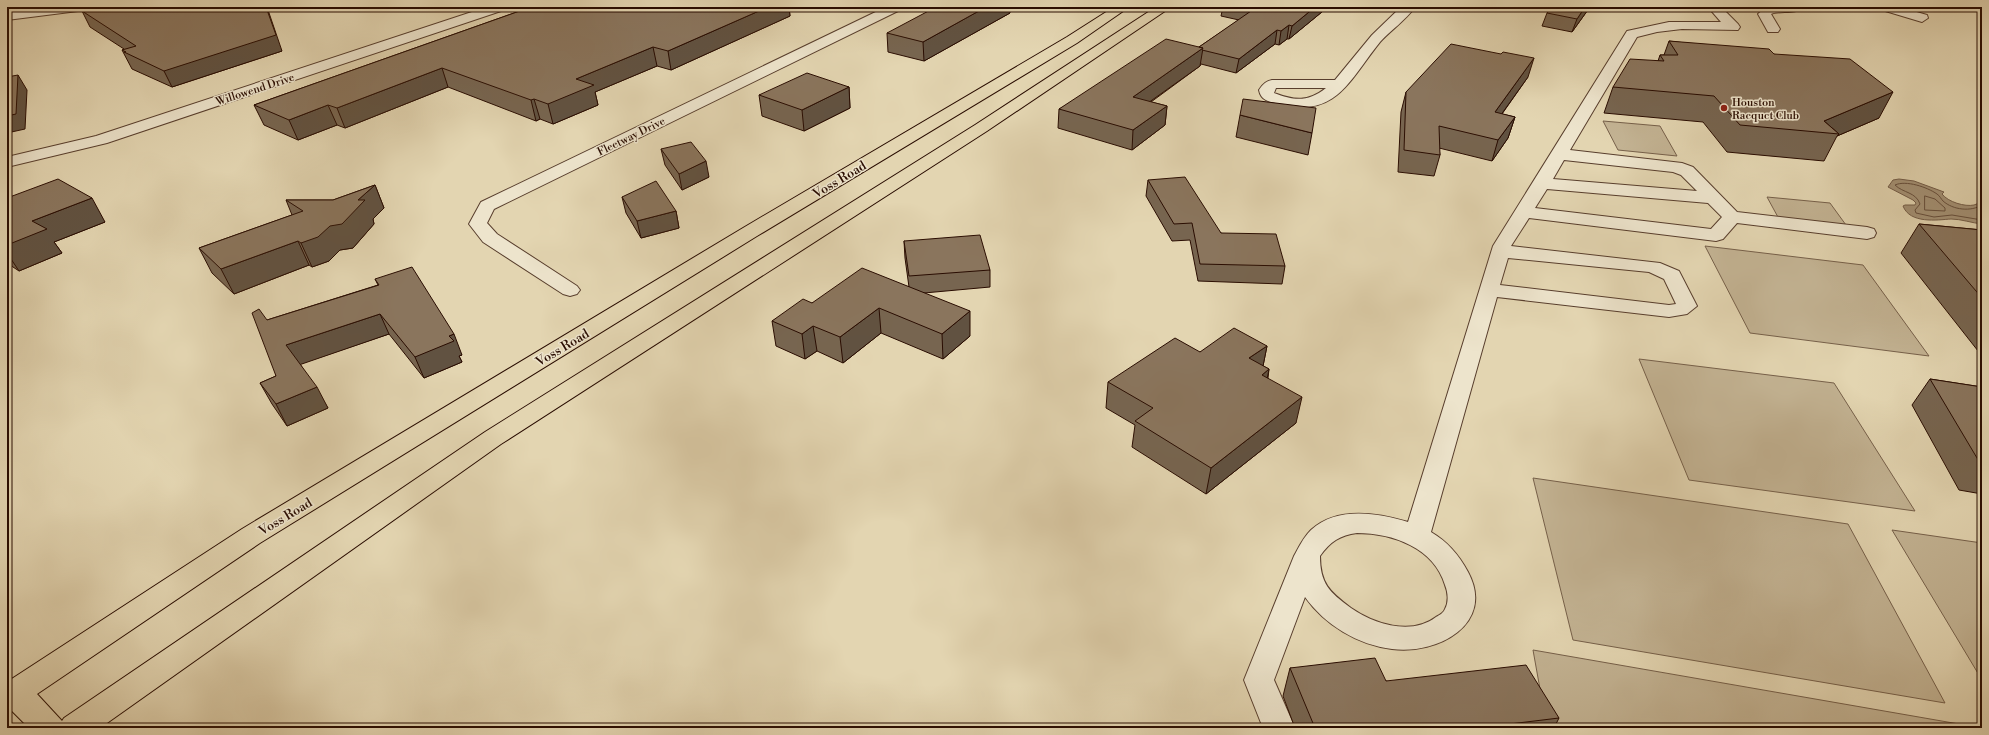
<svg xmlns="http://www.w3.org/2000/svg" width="1989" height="735" font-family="'Libre Bodoni',serif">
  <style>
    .green { fill: #c3b393; stroke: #76604a }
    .water { fill: #a49175; stroke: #735c47 }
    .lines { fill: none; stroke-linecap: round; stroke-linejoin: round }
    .shore { stroke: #664e3b; stroke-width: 1 }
    .minor-casing { stroke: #583e2d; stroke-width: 2 }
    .major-casing { stroke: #290c01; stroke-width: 2 }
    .minor { fill: #ede4cc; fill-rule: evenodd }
    .major { fill: #e3d5b1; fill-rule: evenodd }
    .wall { fill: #776550; stroke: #290c01 }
    .shaded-wall { fill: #615241; stroke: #290c01 }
    .building { fill: #8a755d; stroke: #290c01 }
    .poi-dot { fill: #8f2418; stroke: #ede4cc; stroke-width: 1.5 }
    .labels { text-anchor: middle; stroke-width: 3; stroke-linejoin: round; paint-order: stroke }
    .far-street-label { font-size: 11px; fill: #290c01; stroke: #ede4cc }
    .far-poi-label { font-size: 11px; fill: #290c01; stroke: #ede4cc; text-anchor: start }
    .street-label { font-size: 13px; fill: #290c01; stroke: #ede4cc }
  </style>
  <rect width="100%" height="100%" fill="#e3d5b1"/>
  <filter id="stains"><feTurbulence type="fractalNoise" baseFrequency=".005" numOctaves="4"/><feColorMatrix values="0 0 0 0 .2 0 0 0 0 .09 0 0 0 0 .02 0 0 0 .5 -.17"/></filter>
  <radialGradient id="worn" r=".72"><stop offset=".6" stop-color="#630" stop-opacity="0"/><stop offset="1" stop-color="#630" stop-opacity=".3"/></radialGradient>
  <path class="green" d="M1603,121L1660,126L1677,156L1618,150Z
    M1767,197L1830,203L1846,225L1779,219Z
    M1705,246L1863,265L1929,356L1750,333Z
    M1639,359L1834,383L1915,511L1689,480Z
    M1533,478L1848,524L1945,703L1573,640Z
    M1892,530L1982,543V680Z
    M1533,650L1982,728H1547Z"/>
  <path class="water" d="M1899,179L1914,181L1944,192L1942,194C1948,202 1965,207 1974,205C1978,204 1978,202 1982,201V224C1972,223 1961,219 1951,219C1937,220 1910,224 1903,206L1905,205H1915L1916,203L1913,200L1888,187L1893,180Z"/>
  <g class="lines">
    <path class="shore" d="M1925,196L1935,199L1945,208V211L1925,210Z
      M1982,205C1971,212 1953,210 1943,201C1941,199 1940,196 1937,194C1927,187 1906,180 1895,185C1903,193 1916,192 1920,204L1915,210L1916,213L1934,217L1952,215L1982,220"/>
    <g class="minor-casing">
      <path id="minor" d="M48,7H84L78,11L7,20V12Z
        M487,7H506L504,10L107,143L7,167V157L96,136Z
        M886,7H902L900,10L494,209L487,223L497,234L577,286L580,290L577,294L570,296L563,294L483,242L469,224L481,202Z
        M1401,7H1415C1406,20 1391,30 1380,42C1350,79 1336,119 1280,104C1270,102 1261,101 1259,90C1262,85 1266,81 1272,80H1335L1372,35ZM1276,88H1326C1308,102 1295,101 1274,93Z
        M1708,7H1721L1738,24L1740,27L1738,30L1682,29L1657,32L1637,37L1570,150L1682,163L1693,167L1737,212L1867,227L1874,229L1876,233L1874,237L1867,239L1737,223L1723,239L1716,241L1529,218L1511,246L1660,263L1679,271L1697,306L1687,314L1669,317L1497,297L1431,532C1448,542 1459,555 1468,572C1496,624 1437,655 1392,649C1358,645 1325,625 1305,597L1274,680L1295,728H1263L1244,680L1294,556C1299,547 1303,538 1311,530C1337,506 1378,513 1408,522L1493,246L1627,31L1669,22H1721ZM1564,160L1673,172L1681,175L1697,191L1553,179ZM1547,189L1708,203L1722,217L1711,229L1535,208ZM1508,258L1649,272L1664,279L1676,304L1669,305L1500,285ZM1357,533C1393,533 1434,548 1445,585C1448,592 1449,602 1445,609C1444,612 1440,615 1436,617C1411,636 1374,624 1351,608C1329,592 1320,583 1320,556C1330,542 1340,535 1357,533Z
        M1766,7H1802C1797,15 1780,10 1771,14L1780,29L1778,32H1768L1758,14Z
        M1880,7H1899L1927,15L1928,18L1922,22L1882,10Z"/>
    </g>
    <g class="major-casing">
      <path id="major" d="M1114,7H1129L1077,43L757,236L260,543L37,694L62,721L64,718L485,432L975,125L1156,7H1171L987,131L501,444L100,728H29L11,710L7,711V682L242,529L743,228L1067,37Z"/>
    </g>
    <use href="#minor" class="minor"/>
    <use href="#major" class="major"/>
  </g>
  <path class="wall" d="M531,7H789L790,16L671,70L657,66L595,92L598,105L553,124L540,119L536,121L448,87L345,128L337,125L298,140L264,125L254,105Z
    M1223,7H1328L1289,39H1287L1279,45L1275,44L1236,73L1201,64L1200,66L1151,102L1167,106L1165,125L1132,150L1058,128L1059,109L1199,47L1239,20L1221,16Z
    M1552,7H1590L1572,32L1542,26L1547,13Z
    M82,11L282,51L172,87L132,69L122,50L124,49L90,27Z
    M1010,13L924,61L888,52L887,33Z
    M1669,41L1774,54L1879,118L1837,136L1824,161L1727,152L1703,122L1604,113L1613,87L1658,61L1660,55H1664Z
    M1528,77L1502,114L1515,117L1508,138L1492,161L1439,148L1440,155L1434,176L1398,172L1401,112L1406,92Z
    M849,87L850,108L804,131L762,116L759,95Z
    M1240,115L1312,133L1308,155L1236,137Z
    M661,149L709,177L682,190L665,165Z
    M1148,180L1221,233L1285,266L1282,284L1198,281L1190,240L1172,241L1146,196Z
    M375,185L384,208L373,219L374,224L353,248L340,250L329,261L312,267L309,265L234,294L212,273L199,248L292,215L286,200H333Z
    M622,197L676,211L679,228L641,238L626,213Z
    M7,198L105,222L54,242L62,253L19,271L7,263Z
    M1919,224L1982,230V356L1901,253Z
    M904,241L990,270V287L924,293L970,336L943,359L881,333L843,363L817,351L805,359L776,346L772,321L812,303L909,287L905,258Z
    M375,279L462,355L459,356L462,362L424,378L389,334L300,364L328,408L287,426L272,404L260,383L276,376L267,320L378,285Z
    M1267,346L1263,366L1269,369L1268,378L1296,423L1206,494L1132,447L1135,425L1106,408L1108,382L1200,352Z
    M1930,379L1982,387V494L1959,490L1912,405Z
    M1290,668L1386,681L1559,718L1554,728H1295L1283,696Z"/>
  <path class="shaded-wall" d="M266,7H267L282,51L172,87L164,71Z
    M768,7H789L790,16L671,70L668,51Z
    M986,7H1010V13L924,61L923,42Z
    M1315,7H1328L1289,39L1292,26Z
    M1585,7H1590L1572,32L1577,19Z
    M1289,25L1287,39L1279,45L1281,31Z
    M1277,30L1275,44L1236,73L1239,59Z
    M653,47L657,66L595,92L598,105L553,124L548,104L576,79Z
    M1203,48L1200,66L1131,115L1133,97Z
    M1534,58L1528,77L1488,133L1495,112Z
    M442,68L448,87L345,128L337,108Z
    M18,75L27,90L25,129L7,133V116Z
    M849,87L850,108L804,131L802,110Z
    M1893,92L1879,118L1837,136L1839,134L1824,121Z
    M534,99L540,119L536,121L531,100Z
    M328,105L337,125L298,140L289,120Z
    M1167,106L1165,125L1132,150L1133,130Z
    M1515,117L1508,138L1492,161L1498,140Z
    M706,161L709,177L682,190L679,174Z
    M375,185L384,208L373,219L374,224L353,248L340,250L329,261L312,267L301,243L358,200Z
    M92,198L105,222L54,242L62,253L19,271L7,253V245L32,221Z
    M676,211L679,228L641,238L637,221Z
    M298,241L309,265L234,294L221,269Z
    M879,308L881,333L843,363L840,337Z
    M970,311V336L943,359L942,334Z
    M380,314L389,334L296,366L286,345Z
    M813,326L817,351L805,359L802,334Z
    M454,334L462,355L459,356L462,362L424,378L415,357L449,336Z
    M1267,346L1262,371L1249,358Z
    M1269,369L1264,395L1262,375Z
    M317,387L328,408L287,426L276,404Z
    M1302,397L1296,423L1206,494L1211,468Z"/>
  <path class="building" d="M100,7H266L276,35L164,71L124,52H126L122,50L136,46L82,11Z
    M531,7H768L668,51L653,47L576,79L594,85L548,104L534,99L531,100L442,68L337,108L328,105L289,120L254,105Z
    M936,7H986L923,42L887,33Z
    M1244,7H1315L1292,26L1289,25L1281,31L1277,30L1239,59L1202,50L1203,48L1199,47L1251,11L1244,10L1247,8Z
    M1552,7H1585L1577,19L1547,13Z
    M1166,39L1203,48L1133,97L1167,106L1133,130L1059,109Z
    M1669,41L1769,49L1774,54L1850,59L1893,92L1824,121L1839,134L1740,125L1714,96L1613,87L1630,59L1664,61L1660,55H1678Z
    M1451,44L1501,54L1503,52L1534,58L1495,112L1515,117L1498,140L1439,126L1440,155L1404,150L1406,92Z
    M807,73L849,87L802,110L759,95Z
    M18,75L16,114L7,116V77Z
    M1243,99L1316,108L1312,133L1240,115Z
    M691,142L706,161L679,174L661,149Z
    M1185,177L1221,233L1276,234L1285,266L1200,264L1192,223L1174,224L1148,180Z
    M58,179L92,198L32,221L47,229L7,245V198Z
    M656,181L676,211L637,221L622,197Z
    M375,185L358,200H365L342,224L330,226L318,237L301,243L298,241L221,269L199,248L303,211L286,200H333Z
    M1919,224L1982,230V298Z
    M980,235L990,270L909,276L904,241Z
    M412,267L454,334L449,336L454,341L415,357L380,314L286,345L317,387L276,404L260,383L276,376L252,313L259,309L267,320L379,285L375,279Z
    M862,268L970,311L942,334L879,308L840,337L813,326L802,334L772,321L803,299L812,303Z
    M1234,328L1267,346L1249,358L1269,369L1262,375L1302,397L1211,468L1135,421L1153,408L1108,382L1175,338L1200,352Z
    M1930,379L1982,387V463H1980Z
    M1375,658L1386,681L1526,665L1559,718L1477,728H1315L1290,668Z
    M1252,726V728H1226Z"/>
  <circle class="poi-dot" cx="1724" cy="108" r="4"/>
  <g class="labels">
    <g class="far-street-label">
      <text transform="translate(255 89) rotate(-18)" y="4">Willowend Drive</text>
      <text transform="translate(631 136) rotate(-26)" y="4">Fleetway Drive</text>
    </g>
    <g class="far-poi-label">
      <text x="1732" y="106">Houston<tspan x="1732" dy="13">Racquet Club</tspan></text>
    </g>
    <g class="street-label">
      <text transform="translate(839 179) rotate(-31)" y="5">Voss Road</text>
      <text transform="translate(562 347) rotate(-31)" y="5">Voss Road</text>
      <text transform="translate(285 516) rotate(-31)" y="5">Voss Road</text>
    </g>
  </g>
  <rect width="1989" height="735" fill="none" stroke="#e3d5b1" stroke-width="24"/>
  <rect x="8" y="8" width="1973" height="719" fill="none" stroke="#290c01" stroke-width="2"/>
  <rect x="12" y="12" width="1965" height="711" fill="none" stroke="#290c01"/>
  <rect width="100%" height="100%" filter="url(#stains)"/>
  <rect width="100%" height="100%" fill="url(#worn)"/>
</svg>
